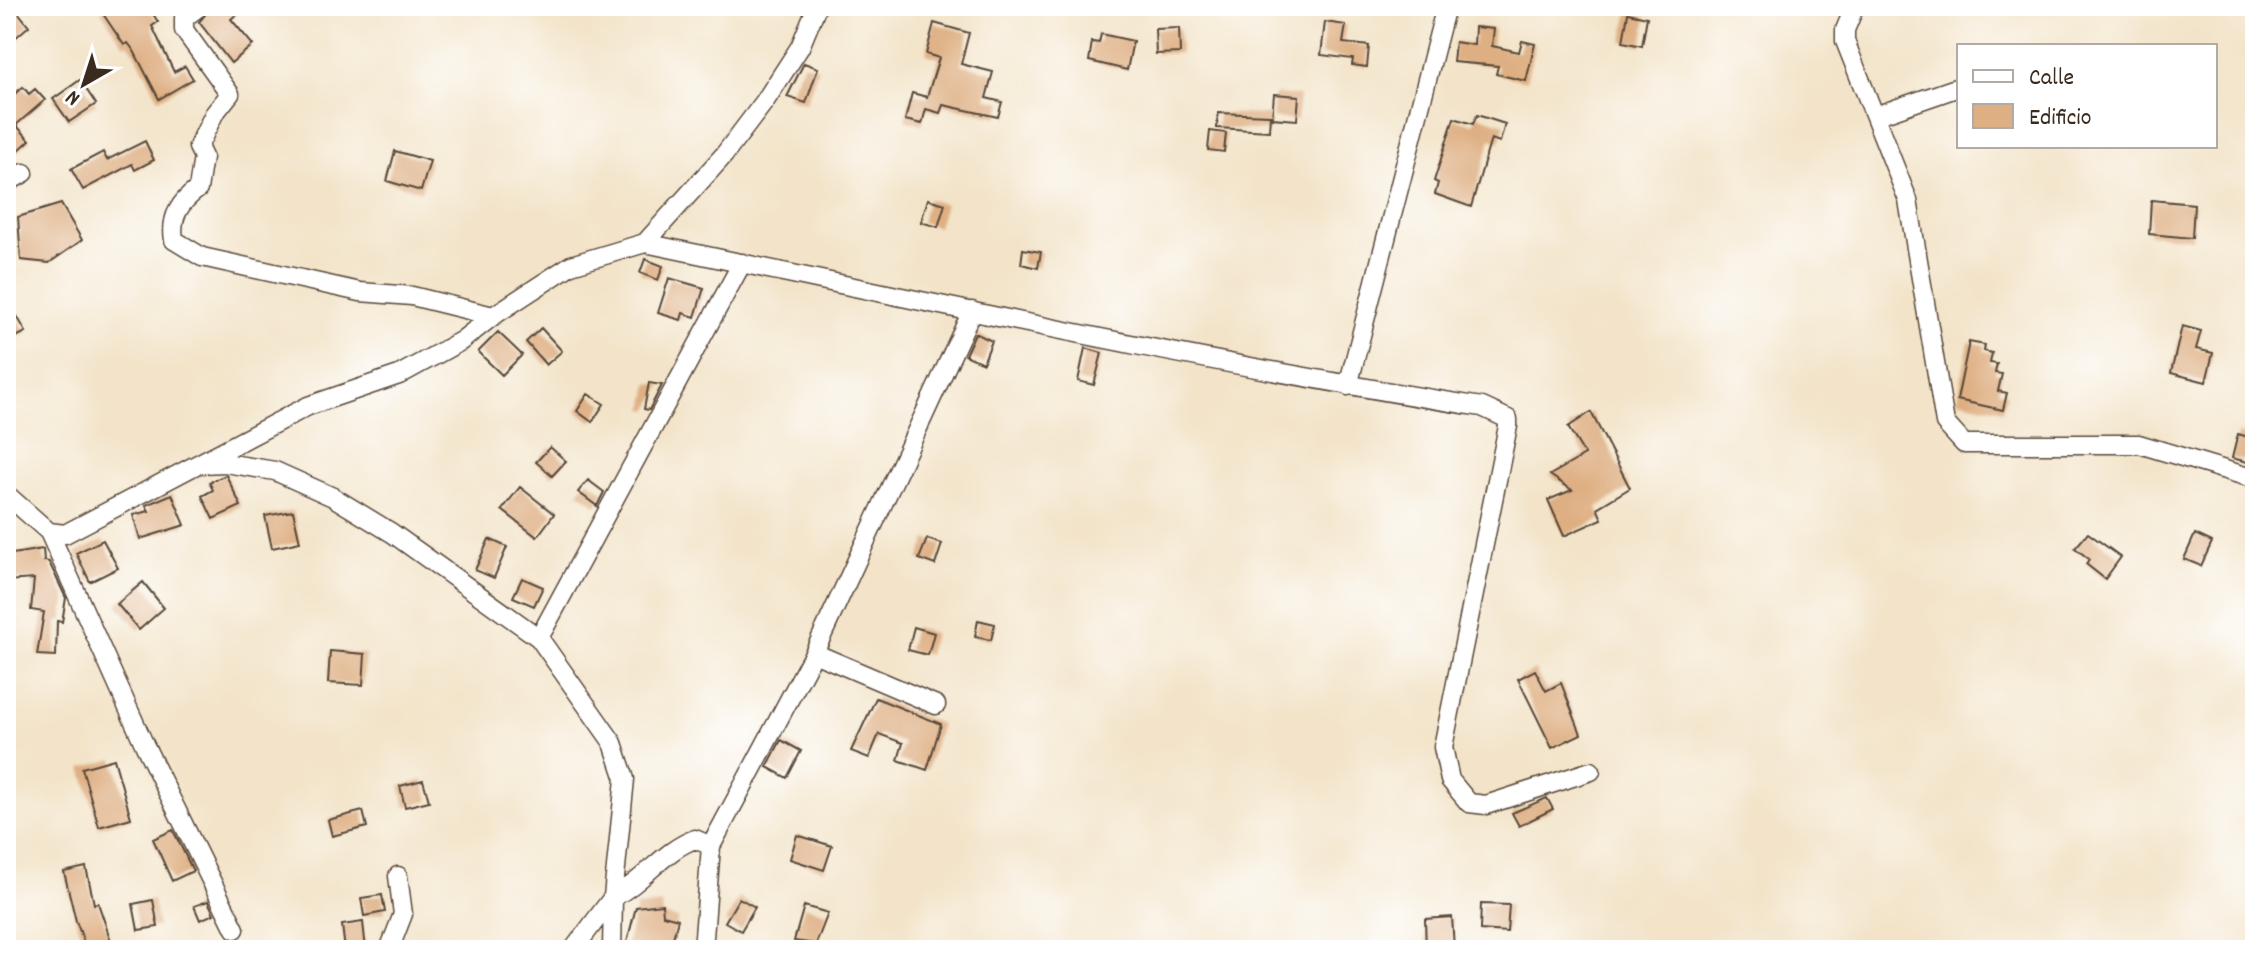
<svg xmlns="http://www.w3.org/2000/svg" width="2261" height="956" font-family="Dekko,sans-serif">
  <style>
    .building { fill: #deaf82 }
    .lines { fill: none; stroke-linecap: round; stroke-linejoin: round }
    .minor-casing { stroke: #574638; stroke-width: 21 }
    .minor { stroke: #fff; stroke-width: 18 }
  </style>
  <rect width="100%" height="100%" fill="#fff"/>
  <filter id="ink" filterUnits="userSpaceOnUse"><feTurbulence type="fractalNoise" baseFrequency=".0125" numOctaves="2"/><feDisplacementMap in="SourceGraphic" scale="16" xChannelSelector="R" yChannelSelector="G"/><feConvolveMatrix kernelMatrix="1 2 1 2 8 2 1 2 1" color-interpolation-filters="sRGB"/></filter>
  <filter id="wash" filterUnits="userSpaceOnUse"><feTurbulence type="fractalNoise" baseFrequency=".006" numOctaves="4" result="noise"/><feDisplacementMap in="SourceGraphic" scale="32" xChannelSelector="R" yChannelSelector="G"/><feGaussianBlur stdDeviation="1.8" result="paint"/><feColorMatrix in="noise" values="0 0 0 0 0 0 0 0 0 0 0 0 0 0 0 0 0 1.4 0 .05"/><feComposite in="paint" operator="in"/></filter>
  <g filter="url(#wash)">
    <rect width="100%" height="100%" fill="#f3e4c9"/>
    <g id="blocks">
      <path class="building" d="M6,6H13L29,26L6,46Z
        M108,6H148L158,22L152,26L174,72L185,66L193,79L159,99L134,51L128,43L124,45L101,11Z
        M212,6H246L231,19L253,45L231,63L199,22Z
        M1628,13L1647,17L1642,46L1623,42Z
        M1325,22L1346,25L1343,43L1369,46L1367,67L1352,65L1353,59L1321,55Z
        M934,23L969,33L961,64L993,72L986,98L1002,102L998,117L943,105L940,113L926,109L922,124L905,120L912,93L927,97L939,58L926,54Z
        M1475,27L1494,29L1492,46L1519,52L1522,41L1535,44L1526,81L1496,74L1498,66L1453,62L1455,42L1474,45Z
        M1179,28L1180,53L1156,54L1155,29Z
        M1101,34L1133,41L1127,70L1089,61L1092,42L1099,43Z
        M804,63L818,68L806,103L787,97Z
        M80,80L96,104L69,122L53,99Z
        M23,87L29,94L35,89L45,100L16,125L30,140L6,162V101Z
        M1274,94L1299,96L1297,120L1272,118Z
        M1218,113L1270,115L1269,131L1217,128Z
        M1477,115L1505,124L1500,142L1491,139L1471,207L1435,194L1438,183L1434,181L1454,118L1473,124Z
        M1210,131L1226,133L1224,152L1208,150Z
        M145,141L154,160L135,170L132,164L83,190L71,169L103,152L107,160Z
        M395,151L430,161L421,191L387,181Z
        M928,199L945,204L938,227L921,222Z
        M2151,200L2194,204L2192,238L2149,234Z
        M61,204L82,240L49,263L21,260L18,217Z
        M1023,249L1041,252L1038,268L1021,264Z
        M645,259L663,266L658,280L640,273Z
        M669,278L704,288L695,317L683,313L681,320L658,313Z
        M17,316L26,332L6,342V321Z
        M2182,326L2201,331L2196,349L2213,353L2206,382L2171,373Z
        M541,328L562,351L546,365L526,342Z
        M498,332L522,355L502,375L478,352Z
        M975,333L992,341L983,363L965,355Z
        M1969,342L1985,345L1984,351L1992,353L1990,363L1997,364L1995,373L2002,374L1998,391L2007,393L2003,410L1957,400Z
        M1085,348L1102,353L1094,385L1078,381Z
        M649,383L662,385L649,410L644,409Z
        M588,394L604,404L592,422L577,411Z
        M1591,412L1630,488L1597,508L1602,519L1564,536L1548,500L1572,490L1550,475L1585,455L1568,427Z
        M2238,434L2255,439V464L2232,458Z
        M550,447L566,461L552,476L536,462Z
        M226,475L241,506L213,519L202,496L213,490L209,482Z
        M588,480L604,492L597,506L578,492Z
        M520,487L554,514L537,537L502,510Z
        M172,494L185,525L140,539L133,515L149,511L146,505Z
        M293,511L300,542L272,548L265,516Z
        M2088,533L2121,557L2105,579L2086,564L2089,559L2075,548Z
        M2195,534L2212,542L2201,566L2184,559Z
        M489,539L507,547L494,578L475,570Z
        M927,539L942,544L935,565L919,559Z
        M103,540L118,568L90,582L76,553Z
        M43,549L44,561L49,562L66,598L62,622L57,621L56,656L37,655L44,612L31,610L34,579L6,581V555Z
        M522,578L543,587L534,606L513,597Z
        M143,582L164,608L139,630L117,604Z
        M978,620L995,624L991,640L975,637Z
        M914,627L934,633L928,655L908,650Z
        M330,651L365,654L363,685L328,683Z
        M1535,670L1546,691L1561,683L1581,734L1552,748L1518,679Z
        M876,698L941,724L927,770L898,760L903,743L879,734L869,758L851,751Z
        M781,740L801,751L787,778L767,767Z
        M114,759L131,818L99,827L82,768Z
        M423,780L429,801L405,807L400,786Z
        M1547,798L1553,809L1519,826L1512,813Z
        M363,811L367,827L332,836L328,820Z
        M173,830L193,871L172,881L153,839Z
        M797,835L832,846L824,870L790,859Z
        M86,867L94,904L98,903L114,950H87L76,921L64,872Z
        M382,895L385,912L364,916L361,898Z
        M739,898L755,907L741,931L725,922Z
        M153,900L158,927L138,930L133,904Z
        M208,901L214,914L200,920L194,906Z
        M662,904L663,915L678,919L670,950H625L636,907Z
        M1481,904L1509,905L1507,932L1480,930Z
        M804,906L828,913L816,944L794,941Z
        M1452,917L1454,948L1426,950L1425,919Z
        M363,922L366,950H345L342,925Z"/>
    </g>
  </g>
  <g filter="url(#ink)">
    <use href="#blocks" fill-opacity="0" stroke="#574638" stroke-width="2"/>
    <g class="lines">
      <g class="minor-casing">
        <path id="minor" d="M200,6L184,18V30L230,94L214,114L198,147L203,157L198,189C180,202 170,217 174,240L202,257L360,292L412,296L493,316
          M1855,6L1845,30V41L1908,200L1945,423L1964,444H2139L2255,479
          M1875,116L1959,87
          M6,183L24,173
          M645,243C923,301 1201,363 1482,407L1508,419V426L1443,747L1450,780L1469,803L1486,805L1591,771
          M1348,386L1446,6
          M201,464L225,463L275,471L333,497L392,533L539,638L613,743L625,779L613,897L573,950
          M6,494L49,532L145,746L235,929
          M49,532L65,534L308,406L399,375L461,341L493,316L571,265L645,243L724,155L765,101L800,47L817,6
          M539,638L742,263
          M814,653L936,705
          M711,846L814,653L972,311
          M389,950L403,914L398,876
          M612,950L613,897C644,882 662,851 695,839L711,846L703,950"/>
      </g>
      <use href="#minor" class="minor"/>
    </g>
  </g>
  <rect width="2261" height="956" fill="none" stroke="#fff" stroke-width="32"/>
  <rect x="1957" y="44" width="260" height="104" fill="#ffffff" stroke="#b1aaa5" stroke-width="2"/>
  <rect x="1973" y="70" width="40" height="12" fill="#ffffff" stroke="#b1aaa5" stroke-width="2"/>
  <text x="2029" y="84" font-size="24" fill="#3b2a1e">Calle</text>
  <rect x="1973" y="104" width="40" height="24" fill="#deaf82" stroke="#b1aaa5" stroke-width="2"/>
  <text x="2029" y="124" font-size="24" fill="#3b2a1e">Edificio</text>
  <g transform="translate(84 84) rotate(219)" stroke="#ffffff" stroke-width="6" paint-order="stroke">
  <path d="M0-6L14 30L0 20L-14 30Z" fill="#3b2a1e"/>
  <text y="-12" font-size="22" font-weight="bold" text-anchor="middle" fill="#3b2a1e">N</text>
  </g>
</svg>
